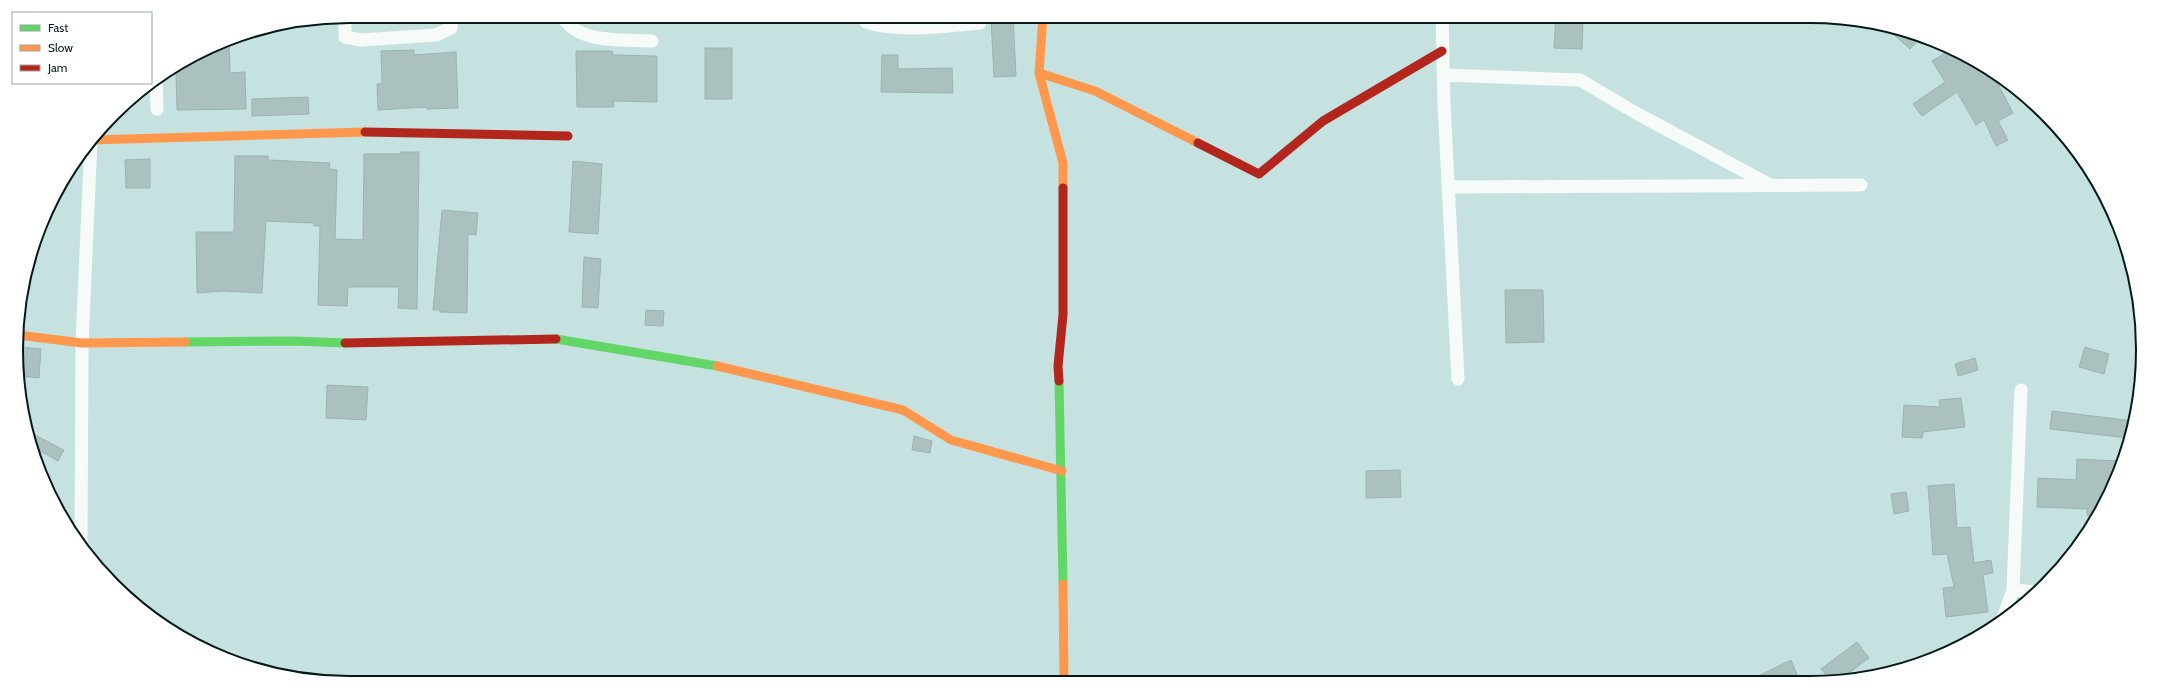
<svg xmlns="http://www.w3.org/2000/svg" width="2159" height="699" font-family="Cabin,sans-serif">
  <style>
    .building { fill: #abc1c0; stroke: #9db3b2 }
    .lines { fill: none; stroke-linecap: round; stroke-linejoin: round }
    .street { stroke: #f6fbfa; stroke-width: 13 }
    .fast { stroke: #63d668; stroke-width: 9 }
    .slow { stroke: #ff974d; stroke-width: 9 }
    .jam { stroke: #b3261e; stroke-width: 9 }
    .rim { fill: none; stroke: #051919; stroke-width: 2 }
  </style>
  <rect width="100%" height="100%" fill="#c6e2e0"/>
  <path class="building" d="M1013,16L1016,76L994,77L991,18Z
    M1556,16H1580V19H1583L1582,49L1554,48Z
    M1883,25L1917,35L1921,37L1910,49Z
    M229,39L230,73L245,72L246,109L177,110L176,70L222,41Z
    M705,48H732V99H705Z
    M1952,49L1999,76L1995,78L2013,113L1998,121L2008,140L1996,146L1984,120L1976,125L1957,92L1922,116L1913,104L1945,82L1932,61Z
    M414,50V55L456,52L458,108L427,109V107L378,110L377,84L382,83L381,51Z
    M576,51H612L613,55L657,56V102L613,101L614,107H577Z
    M882,55H898V69L952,68L953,93L881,92Z
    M308,97L309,114L252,116V99Z
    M401,152H419L417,309L398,308L399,287H348L347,306L318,305L320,226H314V223L266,221L262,293L223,291L197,293L196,232H234L235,156H268V160L330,163L329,169L337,170L335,239L363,240L364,154H401Z
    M150,159V188H126L125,160Z
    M573,161L602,164L598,234L569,232Z
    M442,210L478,213L476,235L468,234L467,313L440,312V310H433Z
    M584,257L601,259L598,308L582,307Z
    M1505,290H1543L1544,342L1506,343Z
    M646,310L664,311L663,326L645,325Z
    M18,347L41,349L39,378L17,376Z
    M2085,347L2109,354L2104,374L2079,367Z
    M1975,358L1978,370L1958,376L1955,364Z
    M327,385L368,387L366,420L326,418Z
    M1961,398L1965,427L1923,432L1922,438L1902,437L1904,405L1940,407L1939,400Z
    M2052,411L2134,421L2128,438L2050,429Z
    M27,431L64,450L58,461L33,447Z
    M914,436L932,441L930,453L912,450Z
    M2077,459L2119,461L2098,516L2087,515V509L2037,507L2038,478L2076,480Z
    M1400,470L1401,497L1366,498V471Z
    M1954,484L1957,528L1970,527L1974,563L1991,560L1993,573L1983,575L1988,612L1946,617L1943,588L1954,587L1947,554L1933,555L1928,486Z
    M1906,492L1909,511L1894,514L1891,494Z
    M1857,642L1869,658L1840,680H1830L1821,669Z
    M1791,660L1798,677L1790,680H1750Z"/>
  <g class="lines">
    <path class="street" d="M345,16V37L361,40L436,35L451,28V16
      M562,16C579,45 623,39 652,41
      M866,16V22C896,33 947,26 980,23L979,16
      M1442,16L1444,104L1458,379
      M1443,75L1580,80L1636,113L1770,185
      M156,82L157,109
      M1448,187L1861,185
      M81,545L82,343L91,140
      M2013,590L2036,592
      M2004,615L2013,590L2021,390"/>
    <path class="fast" d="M556,339L717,366
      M185,342L294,341L345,343
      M1059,381L1063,584"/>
    <path class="slow" d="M1043,16L1039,73L1063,163V188
      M1039,73L1095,91L1198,143
      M91,140L365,132
      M18,335L82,343L185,342
      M717,366L903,410L951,440L1062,471
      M1063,584L1064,682"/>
    <path class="jam" d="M365,132L568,136
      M1198,143L1259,174L1323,121L1442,51
      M345,343L556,339
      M1059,381L1058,366L1063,315V188"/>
  </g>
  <path d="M0 0H2159V699H0ZM349 23H1810A326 326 0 0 1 2136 349V350A326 326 0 0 1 1810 676H349A326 326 0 0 1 23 350V349A326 326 0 0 1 349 23Z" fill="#fff" fill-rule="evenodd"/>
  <path class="rim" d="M349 23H1810A326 326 0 0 1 2136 349V350A326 326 0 0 1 1810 676H349A326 326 0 0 1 23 350V349A326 326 0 0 1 349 23Z"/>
  <rect x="12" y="12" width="140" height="72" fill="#ffffff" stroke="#9ba3a3"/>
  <rect x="20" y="25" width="20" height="6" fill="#63d668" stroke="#9ba3a3"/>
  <text x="48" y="32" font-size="12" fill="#051919">Fast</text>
  <rect x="20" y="45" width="20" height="6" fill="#ff974d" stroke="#9ba3a3"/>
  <text x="48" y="52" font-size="12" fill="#051919">Slow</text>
  <rect x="20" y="65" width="20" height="6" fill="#b3261e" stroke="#9ba3a3"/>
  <text x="48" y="72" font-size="12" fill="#051919">Jam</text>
</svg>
